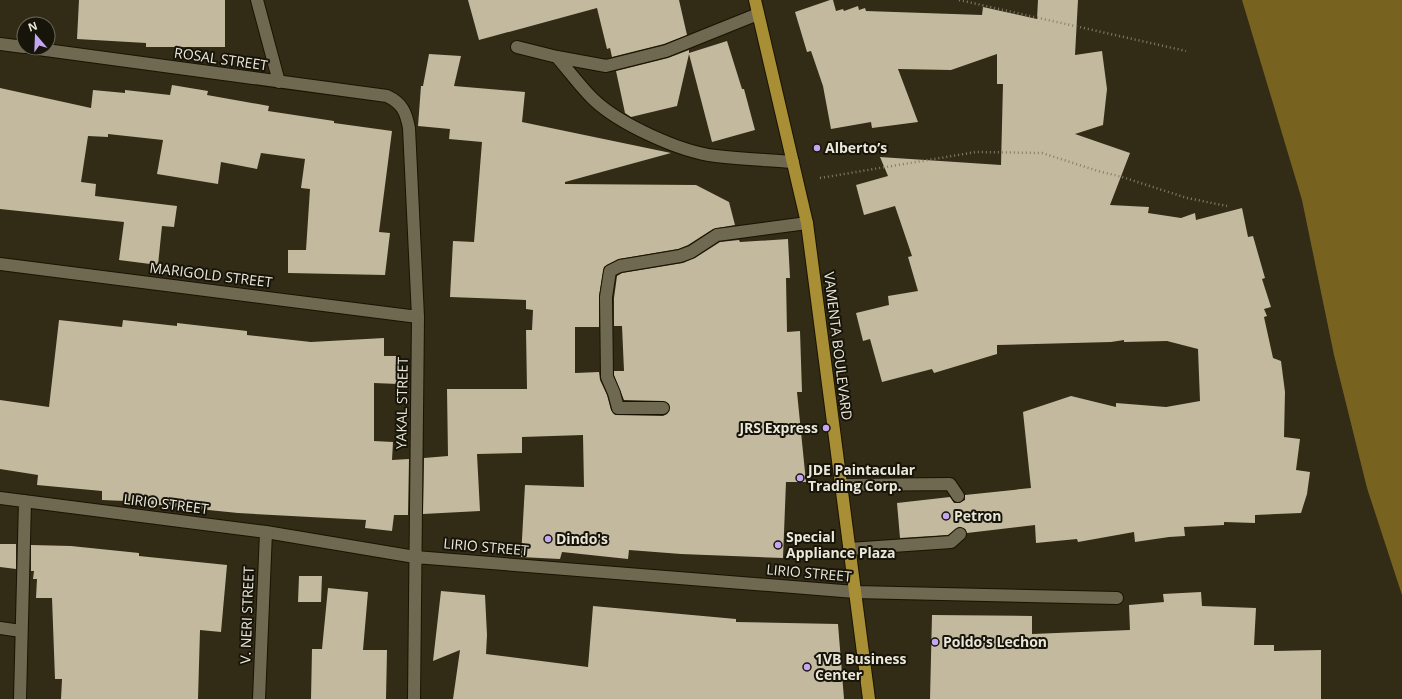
<svg xmlns="http://www.w3.org/2000/svg" width="1402" height="699" font-family="'Open Sans',sans-serif">
  <style>
    .water { fill: #77631f }
    .building { fill: #c2b99f }
    .lines { fill: none; stroke-linecap: round; stroke-linejoin: round }
    .lane-casing { stroke: #1a1301; stroke-width: 14 }
    .street-casing { stroke: #1a1301; stroke-width: 14 }
    .primary-casing { stroke: #1a1301; stroke-width: 14 }
    .path { stroke: #847e6c; stroke-width: 2.5; stroke-dasharray: 1 3; stroke-linecap: butt }
    .lane { stroke: #706951; stroke-width: 12 }
    .street { stroke: #706951; stroke-width: 12 }
    .primary { stroke: #a88f36; stroke-width: 12 }
    .poi-dot { fill: #c4a7f1; stroke: #17140a; stroke-width: 1.5 }
    .labels { text-anchor: middle; stroke-width: 4; stroke-linejoin: round; paint-order: stroke }
    .street-label { font-size: 14px; fill: #ebe7d9; stroke: #17140a }
    .poi-label { font-size: 14px; font-weight: bold; fill: #ebe7d9; stroke: #17140a; text-anchor: start }
  </style>
  <rect width="100%" height="100%" fill="#322b15"/>
  <path class="water" d="M1242,0H1402V595L1367,488L1334,355L1302,200Z"/>
  <path class="building" d="M79,0H225V47H146V43L77,39Z
    M468,0H679L687,35L664,44L612,57L610,48L607,49L597,8L479,40Z
    M830,0H833L836,11L843,9L844,11L858,6L859,10L865,8L866,11L982,15L983,7L1037,19L1038,0H1078L1075,55L1102,51L1107,89L1103,125L1075,134L1130,153L1110,205L1149,207L1148,213L1181,218L1195,213L1196,220L1242,208L1248,237L1253,236L1265,278L1262,279L1271,307L1264,309L1267,316L1264,317L1273,358L1281,361L1285,392L1284,437L1300,439L1296,470L1310,472L1307,494L1301,513L1255,515V523L1224,522V525L1184,527L1185,536L1169,537L1135,542L1134,532L1078,542L1077,539L1036,543L1035,525L967,533L965,529L959,527L948,535L900,538L897,503L950,497L954,503H959L965,500V495L1031,488L1023,412L1071,396L1116,407V403L1166,407L1200,401L1198,349L1167,341L1124,342V340L1111,342L997,345V354L934,373L932,369L882,382L870,339L863,341L856,313L889,305L888,296L918,291L908,257L912,256L895,206L864,215L856,185L888,176L880,157L1001,165L1003,84H997V54L951,70L898,69L918,122L872,128L871,122L831,129L823,86L811,51L807,52L795,12Z
    M727,41L742,89H744L755,130L712,142L689,54L677,106L631,117L625,113L616,71L668,58L689,50V53Z
    M429,54L461,56L454,86L525,92L522,122L671,153L565,182V184L696,185L729,202L735,225L713,229L688,245L678,249L619,259L604,267L599,296V327H575V373L599,372L600,380L607,395L611,410L615,415L663,416L667,414L670,408L669,404L663,401L624,400L614,375V371H624L622,326H614V298L617,276L622,273L683,263L695,258L720,242L739,240L740,242L788,239L790,278H786L787,332L800,331L802,392H797L806,482H786L783,558L681,554L629,550L628,559L562,552L560,559L521,557L525,485L584,487L583,435L522,437V453L477,454L480,511L423,514L424,458L448,456L447,389H527L526,330H532L533,310L526,309V300L450,297L453,241L474,242L482,142L449,139L450,129L418,126L421,86H423Z
    M172,85L208,91L207,95L269,106L268,111L334,121V123L392,131L379,232L390,233L385,275L288,273V250H306L310,189L301,188L305,159L261,153L257,169L221,162L218,184L157,174L163,140L108,134V137L88,136L81,182L96,184L95,196L177,206L174,227L162,226L158,265L119,260L124,222L0,209V88L91,108L93,90L125,93V90L170,95Z
    M59,320L122,327L123,320L177,326V323L247,331V335L311,342L384,338V356H399L398,384L374,383V441L393,442L392,460L409,459L408,515H394L392,531L365,528L366,520L238,513L149,504V502L102,500V491L37,485L38,475L0,469V400L49,407Z
    M0,544H16V569L0,567Z
    M31,545L71,546L139,553V556L227,565L221,632L200,630L198,699H61L62,679H55L52,598H36L37,579H33L34,571H31Z
    M299,576H322L321,602H298Z
    M328,588L368,592L363,650H387L386,699H311L312,649H322Z
    M441,591L485,595L487,635L486,654L588,667L593,606L736,619V622L838,624L844,699H453L460,650L433,661Z
    M1201,592L1202,606L1256,608L1254,645H1274V651L1321,650V699H930L932,615L1032,616V634L1130,630L1129,605L1164,602L1163,594Z"/>
  <g class="lines">
    <g class="lane-casing">
      <path id="lane" d="M841,485L950,484L958,496
        M849,549L951,542L960,534
        M0,628L21,631"/>
    </g>
    <g class="street-casing">
      <path id="street" d="M257,0L279,82
        M0,44L24,47
        M517,47L557,57L606,66L666,51L758,14
        M31,48L387,96C402,103 406,112 409,128L418,317L414,699
        M557,57C569,71 580,86 593,99C619,124 680,152 716,156C742,159 767,160 793,162
        M0,264L418,317
        M663,408H618L614,393L607,377L606,297L610,271L620,266L680,256L691,252L717,235L807,223
        M0,498L266,532L415,557L855,592L1117,598
        M20,699L25,501
        M259,699L266,532"/>
    </g>
    <g class="primary-casing">
      <path id="primary" d="M755,0L807,223L869,699"/>
    </g>
    <path class="path" d="M959,0L1186,51
      M820,178L976,152L1042,153L1098,171L1122,177L1187,198L1227,206"/>
    <use href="#lane" class="lane"/>
    <use href="#street" class="street"/>
    <use href="#primary" class="primary"/>
  </g>
  <g class="poi-dot">
    <circle cx="817" cy="148" r="4"/>
    <circle cx="826" cy="428" r="4"/>
    <circle cx="800" cy="478" r="4"/>
    <circle cx="946" cy="516" r="4"/>
    <circle cx="548" cy="539" r="4"/>
    <circle cx="778" cy="545" r="4"/>
    <circle cx="935" cy="642" r="4"/>
    <circle cx="807" cy="667" r="4"/>
  </g>
  <g class="labels">
    <g class="street-label">
      <text transform="translate(221 59) rotate(8)" y="5">ROSAL STREET</text>
      <text transform="translate(211 275) rotate(7)" y="5">MARIGOLD STREET</text>
      <text transform="translate(838 346) rotate(83)" y="5">VAMENTA BOULEVARD</text>
      <text transform="translate(402 403) rotate(-89)" y="5">YAKAL STREET</text>
      <text transform="translate(166 504) rotate(7)" y="5">LIRIO STREET</text>
      <text transform="translate(486 547) rotate(5)" y="5">LIRIO STREET</text>
      <text transform="translate(809 573) rotate(5)" y="5">LIRIO STREET</text>
      <text transform="translate(247 615) rotate(-88)" y="5">V. NERI STREET</text>
    </g>
    <g class="poi-label">
      <text x="825" y="153">Alberto’s</text>
      <text x="818" y="433" text-anchor="end">JRS Express</text>
      <text x="808" y="475">JDE Paintacular<tspan x="808" dy="16">Trading Corp.</tspan></text>
      <text x="954" y="521">Petron</text>
      <text x="786" y="542">Special<tspan x="786" dy="16">Appliance Plaza</tspan></text>
      <text x="556" y="544">Dindo's</text>
      <text x="943" y="647">Poldo's Lechon</text>
      <text x="815" y="664">1VB Business<tspan x="815" dy="16">Center</tspan></text>
    </g>
  </g>
  <g transform="translate(36 36) rotate(341)"><circle r="19" fill="#17140a" stroke="#6c685d"/>
  <path d="M0-3L7 15L0 10L-7 15Z" fill="#c4a7f1"/>
  <text y="-6" font-size="11" font-weight="bold" text-anchor="middle" fill="#ebe7d9">N</text>
  </g>
</svg>
